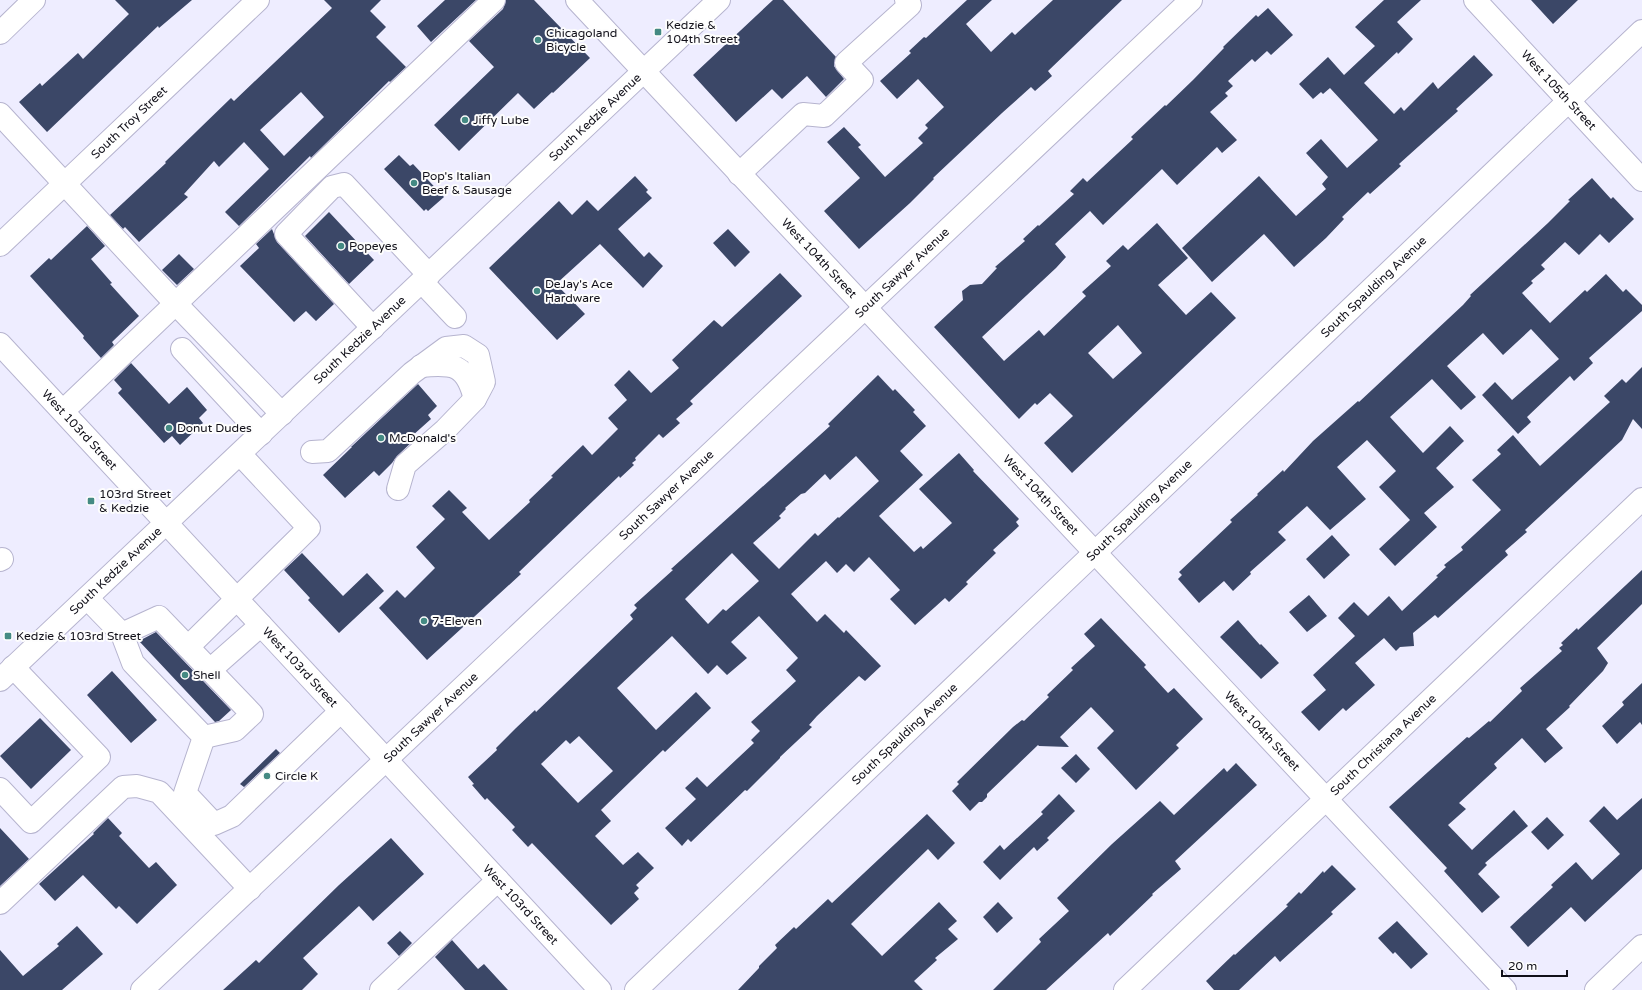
<svg xmlns="http://www.w3.org/2000/svg" width="1642" height="990" font-family="'Varela Round',sans-serif">
  <style>
    .building { fill: #3b4767; fill-rule: evenodd }
    .lines { fill: none; stroke-linecap: round; stroke-linejoin: round }
    .minor-casing { stroke: #b6b4cf; stroke-width: 24 }
    .major-casing { stroke: #b6b4cf; stroke-width: 24 }
    .minor { stroke: #fff; stroke-width: 22 }
    .major { stroke: #fff; stroke-width: 22 }
    .poi-dot { fill: #448a83; stroke: #fdfdfd; stroke-width: 1.5 }
    .labels { text-anchor: middle; stroke-width: 4; stroke-linejoin: round; paint-order: stroke }
    .poi-label { font-size: 12px; fill: #111019; stroke: #fdfdfd; text-anchor: start }
    .street-label { font-size: 12px; fill: #111019; stroke: #fdfdfd }
  </style>
  <rect width="100%" height="100%" fill="#eeedff"/>
  <path class="building" d="M115,0H192L159,28L158,26L47,132L19,102L40,83L42,86L78,53L83,59L129,14Z
    M324,0H381L370,11L386,27L376,37L406,67L390,82L389,81L311,158L310,156L239,226L225,212L269,169L244,142L219,167L214,161L184,194L188,197L139,242L125,227L123,229L110,215L166,163L165,162L231,98L234,101L332,8ZM301,92L324,117L284,156L260,130Z
    M445,0H476L431,42L417,26Z
    M506,0H534L590,58L553,93L552,92L534,109L518,93L459,151L434,125L494,67L469,41L503,9Z
    M773,0H783L836,57L834,66L844,79L826,97L807,76L782,99L772,89L736,122L693,75Z
    M967,0H992L966,24L991,52L1012,32L1015,35L1053,0H1122L1048,71L1052,76L1035,91L1031,87L1002,113L933,178L934,179L910,203L859,249L824,211L860,178L827,142L844,127L861,145L858,147L885,177L923,143L918,138L928,128L925,125L944,107L918,79L897,99L880,81L911,53L909,51L924,37L926,38Z
    M1384,0H1421L1397,22L1413,39L1398,54L1397,52L1364,83L1394,114L1401,107L1404,111L1433,82L1438,89L1474,55L1493,75L1456,109L1458,111L1399,164L1401,166L1370,194L1368,192L1342,217L1344,219L1326,238L1294,267L1264,234L1212,282L1182,248L1259,176L1296,216L1326,189L1322,184L1328,177L1306,153L1321,139L1347,168L1378,140L1330,88L1323,94L1321,92L1313,99L1299,84L1328,57L1344,75L1375,46L1355,27Z
    M1531,0H1578L1553,24Z
    M1268,8L1293,35L1271,55L1267,51L1255,62L1252,59L1228,81L1233,86L1225,93L1228,96L1210,112L1237,140L1222,153L1217,147L1177,185L1162,169L1103,225L1090,211L1055,244L1066,257L1056,268L982,337L1004,361L1039,330L1044,336L1086,296L1082,292L1111,266L1106,261L1123,245L1128,250L1157,223L1188,258L1158,285L1186,315L1211,292L1236,318L1072,473L1044,443L1073,416L1050,393L1037,405L1035,403L1019,419L934,327L963,300L962,291L970,285L982,284L997,268L995,267L1025,241L1023,239L1038,225L1039,226L1074,194L1070,191L1083,178L1087,182L1133,139L1131,137L1165,105L1166,106L1193,80L1224,48L1223,47L1256,15L1258,17ZM1118,325L1142,353L1113,379L1088,353Z
    M399,155L410,166L413,164L444,197L428,211L426,209L424,211L384,169Z
    M635,176L648,190L646,192L652,198L618,229L644,257L649,252L663,266L643,288L600,244L556,284L585,314L557,340L489,268L559,201L572,215L587,200L598,211Z
    M1592,178L1611,199L1613,197L1634,219L1609,243L1600,234L1579,255L1565,242L1541,265L1545,269L1531,281L1533,283L1522,293L1550,323L1585,290L1587,292L1606,274L1623,292L1626,289L1642,305V311L1589,358L1593,363L1574,381L1570,376L1527,417L1531,422L1518,434L1482,395L1495,382L1512,400L1559,359L1531,329L1503,355L1483,333L1447,366L1476,397L1461,410L1432,379L1390,417L1423,453L1450,426L1464,441L1436,468L1454,487L1424,513L1437,527L1395,566L1379,549L1410,520L1379,487L1396,471L1367,440L1337,467L1366,499L1330,530L1307,506L1278,532L1286,540L1250,572L1251,574L1233,591L1224,581L1199,603L1178,579L1182,575L1179,572L1232,522L1230,520L1258,495L1257,494L1283,470L1284,472L1313,441L1358,401L1359,402L1463,305L1471,296L1470,295L1548,223L1570,201L1568,200Z
    M329,212L374,260L349,284L305,236Z
    M87,226L105,246L91,259L112,283L110,284L139,316L112,342L114,345L101,358L83,338L84,336L30,276L49,258L51,260Z
    M272,229L277,242L334,304L316,321L306,311L294,322L240,266L259,248L256,244Z
    M728,229L750,252L735,267L713,243Z
    M179,254L194,269L177,285L162,270Z
    M780,273L802,296L690,401L693,404L676,419L680,423L663,438L659,434L635,458L636,460L632,463L634,465L620,478L619,476L519,572L521,574L427,660L379,608L397,590L405,598L435,568L416,547L445,519L432,506L449,490L467,508L462,512L489,540L530,502L529,500L553,477L551,476L583,445L592,455L618,429L608,418L627,400L614,385L629,370L651,393L679,368L672,360L714,320L722,327Z
    M131,363L169,404L187,387L207,410L199,418L203,423L180,445L172,436L164,443L118,393L122,389L114,380Z
    M1642,367V429L1633,419L1622,440L1525,530L1527,532L1505,551L1508,555L1438,618L1435,615L1413,633L1414,646L1400,647L1396,651L1384,638L1355,663L1375,685L1346,711L1343,708L1319,731L1301,712L1326,690L1313,675L1355,636L1338,618L1354,602L1368,616L1389,596L1402,611L1438,577L1436,576L1446,567L1444,565L1463,550L1461,547L1501,510L1472,480L1501,454L1497,450L1513,435L1540,466L1610,402L1604,396L1622,379L1626,383Z
    M878,375L893,391L895,389L915,410L913,412L926,426L900,451L923,475L879,516L914,552L921,546L923,549L952,523L919,489L959,453L974,470L973,471L1019,519L1016,522L1019,526L993,550L996,553L966,582L968,584L949,602L945,598L915,625L890,599L900,590L869,557L854,572L846,564L837,573L826,561L791,594L817,622L825,614L844,633L846,630L881,666L865,681L859,676L817,716L809,725L812,727L780,757V758L747,791L745,790L691,842L688,839L682,846L665,828L696,799L685,788L697,777L707,787L754,743L751,740L760,731L751,722L796,681L786,670L798,658L759,616L731,642L747,658L727,675L717,665L708,674L672,636L617,688L656,730L696,692L711,708L665,752L663,750L601,810L611,821L595,836L623,865L638,852L654,868L636,885L639,888L634,893L639,899L611,925L532,843L528,847L512,830L515,827L487,798L485,800L472,785L474,784L468,777L497,750L496,748L516,728L535,710L536,712L633,619L630,615L637,608L634,605L673,570L671,569L830,426L828,424ZM856,456L879,481L839,518L838,517L818,536L815,533L779,569L753,543L781,518L779,516L786,509L785,508L801,494L805,493L825,474L830,480ZM732,553L759,581L726,611L723,609L708,624L685,599ZM579,736L613,771L578,803L541,764L566,740L570,744Z
    M418,384L437,406L428,415L431,419L412,436L415,439L397,456L392,463L379,476L374,471L345,498L323,475L352,447H351Z
    M1332,535L1350,555L1324,579L1306,559Z
    M302,553L343,596L367,573L384,591L339,633L308,600L310,598L284,570Z
    M1642,570V604L1597,648L1608,663L1603,671L1569,706L1570,707L1546,729L1563,748L1545,763L1522,738L1494,764L1497,768L1459,803L1466,809L1448,825L1472,850L1514,810L1528,826L1485,863L1487,865L1478,874L1500,897L1482,913L1444,871L1447,868L1389,807L1467,737L1469,738L1489,721L1490,722L1522,691L1520,688L1562,651L1559,648L1563,645L1561,643L1577,628L1578,630Z
    M1309,595L1327,616L1307,632L1289,612Z
    M1101,618L1146,665L1144,667L1168,693L1174,688L1203,719L1176,745L1179,748L1136,790L1097,748L1114,731L1091,707L1060,737L1069,747L1039,746L1038,745L987,794V797L982,802H979L970,811L952,791L959,784L957,782L1013,727L1022,720L1024,721L1049,697L1047,695L1073,670L1071,668L1095,646L1084,634Z
    M1238,620L1260,645L1261,644L1279,663L1261,679L1220,637Z
    M156,632L231,710L219,721L215,722L139,641Z
    M112,671L157,720L131,743L87,695Z
    M1642,683V725L1640,722L1617,744L1602,726L1624,705L1622,702Z
    M40,718L71,750L31,789L0,756Z
    M276,749L280,753L244,787L240,784Z
    M1076,754L1090,769L1076,783L1061,768Z
    M1236,763L1257,785L1175,861L1181,869L1152,894L1153,895L1110,936L1108,933L1046,990H993L1041,942L1039,939L1069,911L1057,898L1112,844L1160,801L1174,815L1224,768L1227,772Z
    M1059,794L1075,811L1047,838L1049,840L1037,851L1034,847L1000,880L983,862L1000,845L1004,850L1043,814L1041,812Z
    M1642,798V869L1585,922L1571,907L1528,947L1510,927L1553,887L1551,885L1576,862L1592,880L1620,854L1589,821L1604,806L1617,820Z
    M927,814L955,843L938,860L928,849L851,924L882,956L939,902L957,921L948,929L958,939L935,958L937,960L914,981L923,990H738L759,968V966L777,948L775,945L794,927L796,929L828,899L832,903Z
    M1547,817L1564,835L1548,850L1531,832Z
    M108,818L122,833L119,836L149,868L156,862L177,885L137,924L119,906L116,909L83,875L55,901L39,884L94,834L93,833Z
    M0,828L29,859L0,886Z
    M391,838L424,874L373,921L359,906L303,958L318,974L302,990H223L256,960L259,963L339,885Z
    M1332,865L1356,889L1331,912L1333,914L1280,962L1275,956L1239,990H1214L1206,981L1234,954L1235,955L1288,906L1286,905L1299,892L1301,894L1323,871L1324,873Z
    M998,902L1013,918L997,933L983,917Z
    M1397,921L1428,954L1411,969L1395,952L1393,954L1378,938Z
    M77,926L103,954L62,990H0V950L23,976L59,946L57,944Z
    M400,931L412,943L399,956L387,943Z
    M452,940L478,969L484,964L508,990H465L435,957Z"/>
  <g class="lines">
    <g class="minor-casing">
      <g id="minor">
        <path id="s1" d="M577,0L1505,990"/>
        <path id="s2" d="M1475,0L1642,180"/>
        <path d="M0,33L34,0"/>
        <path d="M0,114L176,304L282,414"/>
        <path d="M739,174L803,114L824,116L862,80L846,63L910,5L906,0"/>
        <path id="s3" d="M0,245L258,0"/>
        <path d="M422,282L455,317"/>
        <path d="M373,328L286,234L332,187L344,184L429,275"/>
        <path d="M182,349L261,434"/>
        <path d="M421,366C454,363 466,364 475,399"/>
        <path d="M63,411L494,0"/>
        <path d="M312,452L328,451L412,373L446,348L464,346L478,355L484,382L475,399L445,430L405,465L398,489"/>
        <path d="M0,560L2,559"/>
        <path d="M87,598L122,634L133,663L204,737L185,793L214,824L232,816L341,711"/>
        <path d="M122,634L159,617L252,714L235,730L204,737"/>
        <path d="M188,647L309,528L240,454"/>
        <path d="M210,670L261,625"/>
        <path d="M0,789L31,822L99,757L13,667"/>
        <path d="M0,903L123,787L137,786L159,792L250,889"/>
        <path id="s4" d="M142,990L1191,0"/>
        <path d="M381,990L498,880"/>
        <path id="s5" d="M636,990L1642,31"/>
        <path id="s6" d="M1125,990L1642,499"/>
        <path d="M1596,990L1642,946"/>
      </g>
    </g>
    <g class="major-casing">
      <g id="major">
        <path id="s7" d="M0,344L600,990"/>
        <path id="s8" d="M0,680L719,0"/>
      </g>
    </g>
    <use href="#minor" class="minor"/>
    <use href="#major" class="major"/>
  </g>
  <g class="poi-dot">
    <rect x="654" y="28" width="8" height="8" rx="2"/>
    <circle cx="538" cy="40" r="4"/>
    <circle cx="465" cy="120" r="4"/>
    <circle cx="414" cy="183" r="4"/>
    <circle cx="341" cy="246" r="4"/>
    <circle cx="537" cy="291" r="4"/>
    <circle cx="169" cy="428" r="4"/>
    <circle cx="381" cy="438" r="4"/>
    <rect x="87" y="497" width="8" height="8" rx="2"/>
    <circle cx="424" cy="621" r="4"/>
    <rect x="4" y="632" width="8" height="8" rx="2"/>
    <circle cx="185" cy="675" r="4"/>
    <circle cx="267" cy="776" r="4"/>
  </g>
  <g class="labels">
    <g class="poi-label">
      <text x="666" y="29">Kedzie &amp;<tspan x="666" dy="14">104th Street</tspan></text>
      <text x="546" y="37">Chicagoland<tspan x="546" dy="14">Bicycle</tspan></text>
      <text x="473" y="124">Jiffy Lube</text>
      <text x="422" y="180">Pop's Italian<tspan x="422" dy="14">Beef &amp; Sausage</tspan></text>
      <text x="349" y="250">Popeyes</text>
      <text x="545" y="288">DeJay's Ace<tspan x="545" dy="14">Hardware</tspan></text>
      <text x="177" y="432">Donut Dudes</text>
      <text x="389" y="442">McDonald's</text>
      <text x="99" y="498">103rd Street<tspan x="99" dy="14">&amp; Kedzie</tspan></text>
      <text x="432" y="625">7-Eleven</text>
      <text x="16" y="640">Kedzie &amp; 103rd Street</text>
      <text x="193" y="679">Shell</text>
      <text x="275" y="780">Circle K</text>
    </g>
    <g class="street-label">
      <text dy="4" stroke="none"><textPath href="#s2" startOffset="123">West 105th Street</textPath></text>
      <text dy="4" stroke="none"><textPath href="#s8" startOffset="819">South Kedzie Avenue</textPath></text>
      <text dy="4" stroke="none"><textPath href="#s3" startOffset="178">South Troy Street</textPath></text>
      <text dy="4" stroke="none"><textPath href="#s1" startOffset="354">West 104th Street</textPath></text>
      <text dy="4" stroke="none"><textPath href="#s4" startOffset="1045">South Sawyer Avenue</textPath></text>
      <text dy="4" stroke="none"><textPath href="#s5" startOffset="1019">South Spaulding Avenue</textPath></text>
      <text dy="4" stroke="none"><textPath href="#s8" startOffset="495">South Kedzie Avenue</textPath></text>
      <text dy="4" stroke="none"><textPath href="#s7" startOffset="117">West 103rd Street</textPath></text>
      <text dy="4" stroke="none"><textPath href="#s4" startOffset="721">South Sawyer Avenue</textPath></text>
      <text dy="4" stroke="none"><textPath href="#s1" startOffset="678">West 104th Street</textPath></text>
      <text dy="4" stroke="none"><textPath href="#s5" startOffset="695">South Spaulding Avenue</textPath></text>
      <text dy="4" stroke="none"><textPath href="#s8" startOffset="159">South Kedzie Avenue</textPath></text>
      <text dy="4" stroke="none"><textPath href="#s7" startOffset="441">West 103rd Street</textPath></text>
      <text dy="4" stroke="none"><textPath href="#s4" startOffset="397">South Sawyer Avenue</textPath></text>
      <text dy="4" stroke="none"><textPath href="#s1" startOffset="1002">West 104th Street</textPath></text>
      <text dy="4" stroke="none"><textPath href="#s5" startOffset="371">South Spaulding Avenue</textPath></text>
      <text dy="4" stroke="none"><textPath href="#s6" startOffset="356">South Christiana Avenue</textPath></text>
      <text dy="4" stroke="none"><textPath href="#s7" startOffset="765">West 103rd Street</textPath></text>
    </g>
  </g>
  <path d="M1502 970v6h65v-6" fill="none" stroke="#111019" stroke-width="2"/>
  <text x="1508" y="970" font-size="12" fill="#111019" stroke="#fdfdfd" stroke-width="3" paint-order="stroke">20 m</text>
</svg>
